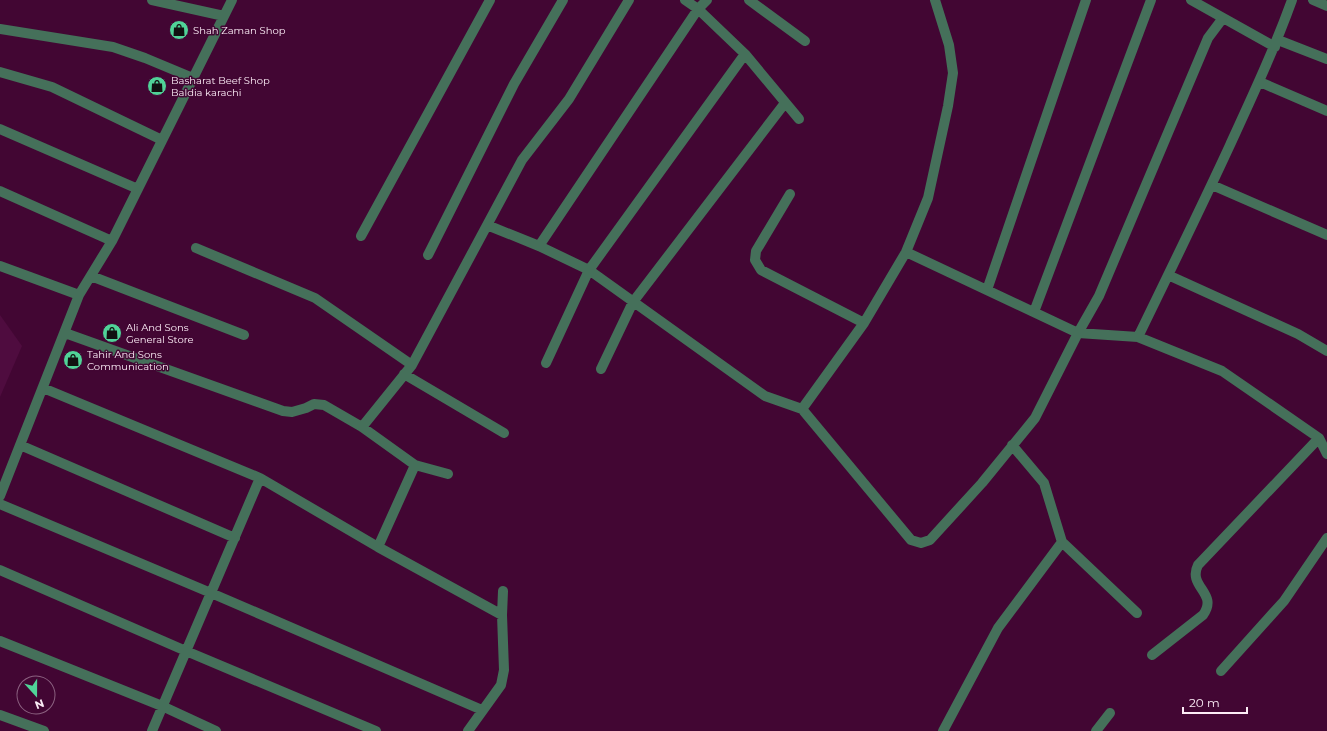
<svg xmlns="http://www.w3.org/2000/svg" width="1327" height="731" font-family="Montserrat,sans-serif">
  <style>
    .built { fill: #4f0c3f }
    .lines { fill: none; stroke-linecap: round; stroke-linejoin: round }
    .minor { stroke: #45705a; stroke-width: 10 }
    .labels { text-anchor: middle; stroke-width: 3; stroke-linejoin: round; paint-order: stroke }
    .poi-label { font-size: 10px; fill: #fcecf6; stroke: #420633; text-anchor: start }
  </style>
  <rect width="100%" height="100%" fill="#420633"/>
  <path class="built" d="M0,315L22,346L0,397Z"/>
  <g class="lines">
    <path class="minor" d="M152,0L224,16
      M685,0L698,9L745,54L799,119
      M749,0L805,41
      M1191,0L1275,47
      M1313,0L1327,6
      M0,29L113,47L145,58L193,78
      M1278,40L1327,59
      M0,72L52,87L162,140
      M1260,82L1327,111
      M0,129L138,189
      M1212,185L1327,235
      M0,191L112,241
      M790,194L756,251L755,260L761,270L864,323
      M487,225L539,246L589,270L765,396L802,409L911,540L921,543L930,540L982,483L1035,418L1078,333L1099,296L1208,38L1223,18
      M361,236L490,0
      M539,246L698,9L707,0
      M196,248L315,298L412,365
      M906,252L1078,333L1138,337L1222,371L1319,438L1327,454
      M428,255L514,84L563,0
      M0,266L79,295
      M1168,275L1298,334L1327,351
      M91,276L244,335
      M987,290L1086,0
      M1034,312L1151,0
      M65,333L283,411L292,412L306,408L314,404L324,405L362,427L415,465L448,474
      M1138,337C1169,273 1200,210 1230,145C1252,97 1274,50 1292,0
      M546,363L589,270L745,54
      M601,369L633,302L785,103
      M404,374L504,433
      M43,388L260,478L378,547L502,615
      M802,409L864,323L906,252L928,198L948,106L953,73L949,45L935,0
      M362,427L412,365L522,160L569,99L629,0
      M20,445L235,538
      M1012,445L1044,483L1062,542L1137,613
      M0,496L79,295L112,241L232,0
      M0,504L211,593L482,710
      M378,547L415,465
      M0,570L186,651L376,731
      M0,641L162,706L216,731
      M1152,655L1203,615C1219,593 1187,587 1198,565L1319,438
      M1221,671L1284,601L1327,538
      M0,715L44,731
      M152,731L260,478
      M468,731L501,685L504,670L502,615L503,591
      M943,731L998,628L1062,542
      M1096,731L1110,713"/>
  </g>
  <defs>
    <g id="shop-disc" transform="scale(1)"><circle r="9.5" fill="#50d398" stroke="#420633"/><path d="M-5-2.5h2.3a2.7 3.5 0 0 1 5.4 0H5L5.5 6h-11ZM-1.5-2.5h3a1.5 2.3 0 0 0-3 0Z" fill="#111"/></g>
  </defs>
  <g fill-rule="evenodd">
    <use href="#shop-disc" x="179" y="30"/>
    <use href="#shop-disc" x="157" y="86"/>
    <use href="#shop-disc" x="112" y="333"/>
    <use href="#shop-disc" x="73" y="360"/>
  </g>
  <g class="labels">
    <g class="poi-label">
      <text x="193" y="34">Shah Zaman Shop</text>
      <text x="171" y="84">Basharat Beef Shop<tspan x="171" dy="12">Baldia karachi</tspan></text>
      <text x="126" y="331">Ali And Sons<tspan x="126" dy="12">General Store</tspan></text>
      <text x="87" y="358">Tahir And Sons<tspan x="87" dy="12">Communication</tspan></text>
    </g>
  </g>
  <g transform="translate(36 695) rotate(159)"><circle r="19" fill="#420633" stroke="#8c6281"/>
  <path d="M0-3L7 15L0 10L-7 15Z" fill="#50d398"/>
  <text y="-6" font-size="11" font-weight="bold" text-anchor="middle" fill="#fcecf6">N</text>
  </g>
  <path d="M1183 707v6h64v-6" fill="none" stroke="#fcecf6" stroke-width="2"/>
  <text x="1189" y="707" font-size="12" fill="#fcecf6" stroke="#420633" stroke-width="3" paint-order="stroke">20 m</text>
</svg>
